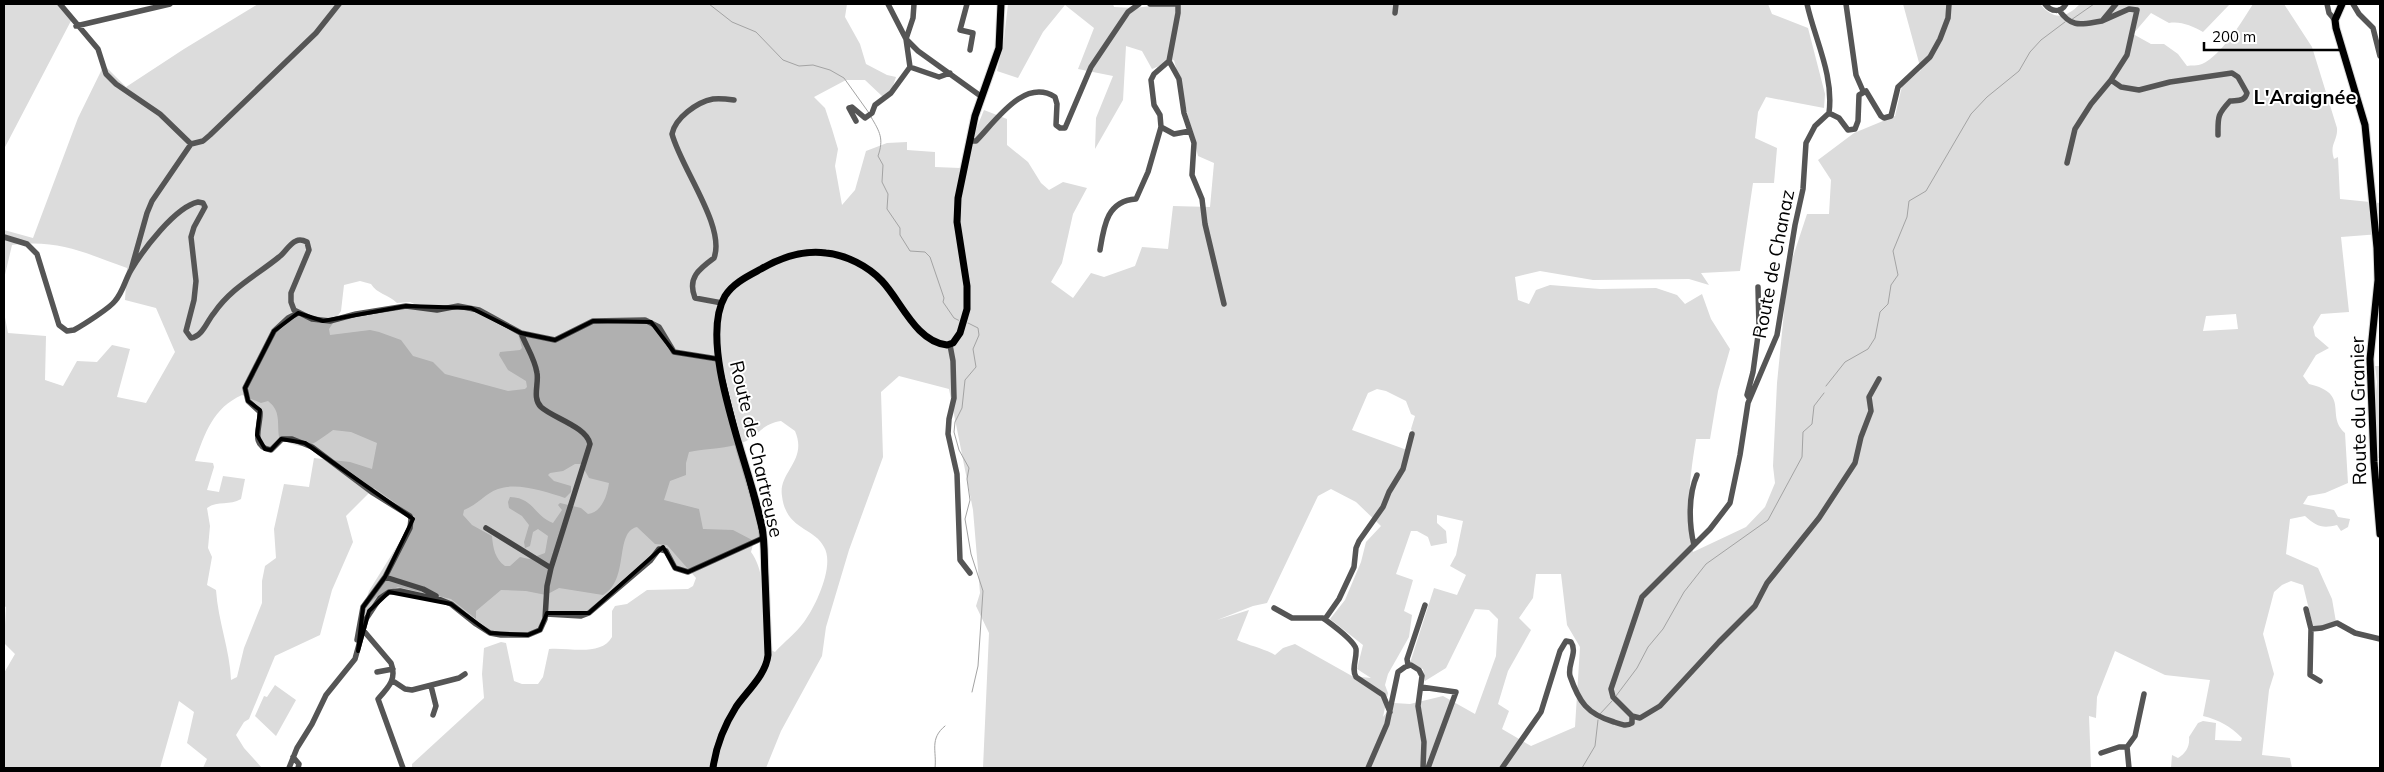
<svg xmlns="http://www.w3.org/2000/svg" width="2384" height="772" font-family="Mulish,sans-serif">
  <style>
    .green { fill: #dcdcdc; fill-rule: evenodd }
    .lines { fill: none; stroke-linecap: round; stroke-linejoin: round }
    .stream { stroke: #a3a3a3; stroke-width: 1 }
    .major-casing { stroke: #dbdbdb; stroke-width: 9 }
    .minor { stroke: #555; stroke-width: 5.5 }
    .major { stroke: #000; stroke-width: 7 }
    .marked { fill: #000; fill-opacity: 0.2; stroke: #000; stroke-width: 4; stroke-linejoin: round }
    .labels { text-anchor: middle; stroke-width: 4; stroke-linejoin: round; paint-order: stroke }
    .street-label { font-size: 19px; fill: #000; stroke: #fff }
    .neighbourhood-label { font-size: 20px; font-weight: bold; fill: #000; stroke: #fff }
  </style>
  <rect width="100%" height="100%" fill="#fff"/>
  <path class="green" d="M4,4H63L73,17L4,149Z
    M258,4H847L845,17L860,44L866,64L887,75L896,77L892,89L883,97L865,80H846L814,97L825,108L832,129L838,149L835,166L842,205L855,190L866,151L887,143L907,142V150L935,152V167L960,168L984,110L1007,119V145L1028,162L1041,183L1049,190L1063,182L1087,188L1073,214L1062,263L1051,282L1073,298L1091,273L1104,277L1135,266L1142,247L1168,249L1173,206L1210,207L1214,163L1198,156L1174,60L1152,69L1142,51L1126,46L1123,100L1095,149L1096,118L1113,76L1078,69L1094,28L1065,5L1043,32L1018,78L997,71L1004,39L1008,4H1113L1114,7L1135,8L1166,4H1768L1772,14L1808,28L1825,94L1824,108L1766,97L1758,112L1755,138L1777,148L1774,183H1753L1740,271L1701,273L1709,285L1689,279L1593,280L1540,271L1515,277L1518,300L1529,304L1536,290L1550,285L1600,289L1656,288L1677,295L1685,304L1702,294L1711,319L1730,349L1718,391L1710,439H1696C1690,475 1685,516 1693,552L1746,527L1765,507L1775,483L1773,466L1777,383L1788,272L1807,214H1829L1831,180L1818,160L1854,133L1895,116L1902,86L1921,70L1903,4H2040C2054,21 2066,18 2080,4H2230L2203,32C2192,26 2181,21 2169,23L2151,13L2133,34L2151,44H2164L2178,54L2187,66C2191,65 2198,66 2202,64C2221,56 2243,20 2253,4H2284L2312,47L2337,128C2338,141 2329,144 2334,159L2338,157L2340,199L2380,203V234L2341,237L2349,312L2321,314L2313,327L2315,336L2329,348L2316,355L2303,376L2309,384C2351,394 2325,415 2345,433L2348,483L2325,493L2308,496L2303,504L2334,510L2338,517L2350,519L2348,527L2341,531L2337,525C2322,529 2316,526 2305,516L2290,519L2286,554L2318,568L2332,599L2336,622L2322,627L2313,626L2303,585L2291,581L2282,585L2274,592L2263,634L2274,674L2269,690L2262,755L2290,758L2292,768H2171L2172,755L2178,758C2186,753 2190,746 2189,737L2198,723L2203,721L2216,723L2215,740L2241,741L2242,738C2230,726 2219,720 2203,716L2210,680L2165,675L2115,651L2097,697L2096,718L2089,716L2091,768H983L989,633L976,606L980,593L973,510L949,389L899,376L881,392L883,457L849,550L826,627L822,656L781,731L766,768H412V764L484,698L482,674L484,648L501,642L506,643L514,681L522,684H538L543,677L549,649C568,647 601,657 612,637V611L615,606L627,604L647,590L688,589L693,586L696,578L667,545L655,544L637,527C614,532 630,580 603,595L559,588L546,595L526,591L501,590L476,611V619L451,599L398,587L379,595L364,607L369,591L415,517L374,488L346,516L353,542L332,590L320,635L275,656L249,719L244,722L236,735L244,748L262,768H203L207,759L187,743L194,712L179,701L160,768H4V673L15,654L4,643L6,607L4,606V312L8,333L46,336L45,380L63,386L77,361L97,362L112,345L130,349L117,397L146,403L175,352L156,308L125,300L127,268C85,253 58,239 12,245L4,279V230L33,238L78,118L104,65L126,87L184,49ZM360,281L371,284C377,294 388,294 397,303L410,302L429,311L462,309L483,314L518,334L522,348L520,350L500,352L499,355L508,370L526,381L527,387L525,389L508,391L445,374L433,362L413,356L401,340L379,332L370,330L330,335L329,329L341,311L344,285ZM2236,314L2238,329L2203,331L2206,316ZM1377,389L1386,391L1406,401L1411,414L1415,416L1411,429L1413,433L1407,450L1352,430L1368,393ZM242,395L261,403L268,401C281,411 277,422 279,437C304,453 311,446 333,430L351,432L377,443L372,469L350,462L314,458L309,487L284,484L274,529L276,558L265,566L262,581V603L244,648L237,677L231,680C230,650 218,621 216,590L207,585L212,557L208,548L210,526L207,508C218,500 230,506 241,499L245,479L223,476L219,492L207,490L214,467L213,463L195,461C205,433 213,408 242,395ZM781,421L795,431C808,461 778,472 782,496C786,530 814,527 824,547C835,565 816,606 804,622C796,633 784,642 775,652L764,647C763,617 768,575 751,552L754,541L733,530L703,529L699,509L664,500L670,481L686,475V463L689,452C707,448 728,449 744,442C759,435 762,424 781,421ZM575,464H581L589,478L609,483C607,496 602,512 588,514L581,508L560,503L558,505L562,510L553,523C533,515 534,498 510,497L508,502L509,508L522,516L529,525L524,542L525,548L530,546L533,532L538,529L548,536L545,553L529,559L520,557L510,566H505C495,559 493,548 492,536L472,525L463,515L464,510C477,505 486,493 498,489C518,482 546,492 565,498L571,492V486L554,481L548,475L550,473L563,471ZM1331,489L1356,502L1381,526L1366,542L1361,562L1345,600L1330,619L1363,645L1357,669L1371,678L1352,676L1295,644L1283,648L1275,655C1263,648 1250,646 1237,640L1249,610L1217,620L1253,606L1267,603L1318,496ZM1437,515L1463,521L1456,555L1450,566L1466,575L1457,595L1434,588L1410,663L1423,669L1425,681L1446,668L1475,609L1489,610L1498,619L1496,656L1475,714L1443,696L1410,704L1394,703L1383,717L1388,693L1385,685L1388,674L1409,637L1412,615L1404,611L1413,580L1396,574L1411,531H1417L1428,537L1431,546L1447,543L1446,531L1437,523ZM1536,574H1561L1567,625L1580,647L1575,727L1531,746L1502,729L1509,711L1498,704L1508,671L1531,630L1519,618L1533,598Z
    M2375,366H2380V458H2377L2375,403L2377,382Z
    M275,685L296,700L276,736L255,716L264,696L267,697Z"/>
  <g class="lines">
    <path class="stream" d="M709,4L732,22L756,32L783,60L799,66L813,65L830,70L844,78L869,113
      M2071,20L2094,4
      M871,117C880,132 884,139 878,156L883,165L882,182L888,194L887,209L900,228V235L910,251L925,252L930,257L944,298L943,302L954,318L960,321
      M966,322L978,328L979,335L973,349L976,367L965,380L962,408L955,422L954,432L959,450L969,468L967,479L970,500L965,519L971,554L983,591L978,666L972,692
      M1826,386L1845,362L1868,349L1875,338L1880,312L1888,304L1891,285L1898,275L1893,251L1907,217L1909,201L1926,191L1971,114L1987,97L2019,71L2030,52L2041,40L2065,22
      M1616,696L1637,668L1648,647L1663,629L1684,592L1706,564L1768,520L1802,457L1803,432L1812,424L1814,406L1824,393
      M1600,714L1612,701
      M935,768C937,751 929,739 945,726
      M1582,768L1595,746L1598,720"/>
    <g class="major-casing">
      <path id="major" d="M2342,4L2335,20L2336,28L2365,125L2377,248L2378,280L2370,359L2374,462L2380,534
        M713,768C716,746 724,726 736,707C747,691 766,675 768,655C767,629 766,602 765,576C764,560 765,543 762,527C752,471 696,346 725,296C733,283 748,276 761,269C780,258 804,250 826,253C846,255 868,266 882,281C901,301 916,342 947,345L953,343L960,333L967,309V286L957,222L958,198L975,116L999,48L1001,4"/>
    </g>
    <path class="minor" d="M60,4L98,49L106,74L116,84L160,114L191,144
      M888,4L906,39L918,51L982,97
      M967,4L960,30L973,33L970,50
      M1150,4H1177
      M1846,4L1856,75L1863,91
      M2045,4C2051,12 2061,13 2066,4
      M2327,4L2329,13L2335,20
      M2353,4L2359,14L2373,28L2380,56
      M2059,10C2072,29 2082,24 2102,21L2116,4
      M1395,13L1396,4
      M76,26L170,4
      M1169,61L1179,79L1184,113L1194,143L1192,175L1202,199L1205,224L1224,304
      M910,67L906,39L913,18L914,4
      M910,67L939,77L950,73
      M2111,80L2121,87L2139,90L2170,82L2232,73L2238,77L2247,93C2245,102 2237,100 2230,101C2217,115 2218,117 2218,135
      M849,108L852,107L865,118L872,113L875,105L891,93L910,67
      M849,108L856,121
      M1829,113L1839,118L1848,130L1855,129L1858,121L1859,95L1866,91L1881,116L1884,118L1891,116L1898,87L1930,57L1940,39L1948,18L1949,4
      M1161,127L1174,134L1190,131
      M970,141H976C995,122 1024,77 1055,97L1057,104L1056,125L1060,128H1065L1091,67L1128,12L1139,4
      M2067,163L2075,129L2091,104L2111,80L2127,55L2137,10L2129,9L2102,21
      M4,237L27,244L37,254L59,325L67,331L74,330C83,325 110,308 115,301C123,292 125,280 131,270C143,250 175,207 198,202L203,203L205,207L194,227L191,237L196,281L194,300L186,331L191,338C203,336 207,321 214,313C231,288 257,275 279,257C285,253 289,244 296,241C300,239 303,240 307,242L309,250L291,293V302L294,310L312,319L330,321L356,314L406,306L437,310L458,306L479,310L521,333L555,340L593,321L645,320L659,327L674,352L718,359
      M1100,250C1104,225 1107,201 1136,199L1148,172L1161,127L1160,115L1154,105L1151,80L1154,74L1169,61L1178,13V4
      M131,270L147,213L152,201L191,144L203,141L210,135L316,33L339,4
      M722,303L695,298C687,278 699,269 714,258C726,227 681,168 672,134C675,118 697,102 713,99C720,98 727,99 734,100
      M298,313L288,318L274,331L245,388L248,401L260,412C261,426 249,446 271,450L282,439H292L312,447L373,493L410,516L411,519L410,528L385,577L423,589L436,596
      M950,345L953,361L954,398L949,419L948,434L957,474L960,560L970,573
      M1749,398L1747,395L1753,372L1759,328L1758,287
      M486,528L551,568
      M1694,545C1689,525 1688,495 1697,475
      M1274,608L1292,618H1323C1331,624 1354,640 1356,649C1357,659 1351,669 1356,677L1383,695L1390,712
      M2306,609L2311,629L2310,675L2320,681
      M546,614L581,616L589,613L650,561L659,549L666,551L675,568L688,572L763,538
      M1325,619L1339,599L1354,567L1356,548L1359,541L1383,507L1389,492L1403,469L1412,434
      M2311,629L2322,628L2337,623L2355,633L2380,639
      M363,630L391,663C397,679 389,687 378,699L403,768
      M357,640L363,607L385,577
      M1408,665L1407,659L1425,605
      M377,672L393,669
      M393,681L405,689L412,690L459,678L465,674
      M431,686L436,706L433,715
      M1421,687L1456,692L1428,768
      M1632,716L1640,718L1660,706L1719,642L1755,606L1767,583L1819,518L1855,463L1861,437L1871,411L1869,397L1879,379
      M2101,753L2119,747H2127
      M293,757L299,764L298,768
      M289,768L297,748L312,724L326,695L355,659L366,619L380,598L389,592L400,591L441,600L451,604L476,624L490,633L501,635H528L540,630L545,619L547,586L551,568L590,444C587,427 553,418 541,407C532,398 539,384 537,373C535,359 526,346 521,333
      M1368,768L1387,724L1398,672L1405,667L1411,665L1419,670L1422,676L1418,706L1424,742L1423,768
      M1502,768L1541,712L1560,651L1566,641L1571,642C1578,652 1567,665 1570,676C1579,702 1587,714 1614,722C1620,724 1626,727 1632,723V716L1613,697L1611,689L1642,597L1710,529L1730,503L1740,455L1748,403L1777,335L1795,225L1803,189L1806,143L1815,126L1829,113C1834,75 1815,40 1807,4
      M2129,768L2127,747L2135,736L2144,694"/>
    <use href="#major" class="major"/>
  </g>
  <path class="marked" d="M406,306L471,308L521,333L555,340L593,321L651,322L674,352L718,359L763,538L688,572L675,568L663,547L589,613H547L540,630L528,635L490,633L451,604L389,592L369,611L358,651L363,607L385,577L413,519L305,443L281,439L271,450L265,449L257,435L260,410L248,401L245,388L274,331L298,313L323,321Z"/>
  <g class="labels">
    <g class="street-label">
      <text transform="translate(1773 264) rotate(-79)" y="7">Route de Chanaz</text>
      <text transform="translate(2358 411) rotate(-91)" y="7">Route du Granier</text>
      <text transform="translate(757 449) rotate(77)" y="7">Route de Chartreuse</text>
    </g>
    <g class="neighbourhood-label">
      <text x="2305" y="104">L'Araignée</text>
    </g>
  </g>
  <rect width="2384" height="772" fill="none" stroke="#000000" stroke-width="10"/>
  <path d="M2204 42v8h136v-8" fill="none" stroke="#000000" stroke-width="2.5"/>
  <text x="2212" y="42" font-size="15" fill="#000000" stroke="#ffffff" stroke-width="4" paint-order="stroke">200 m</text>
</svg>
